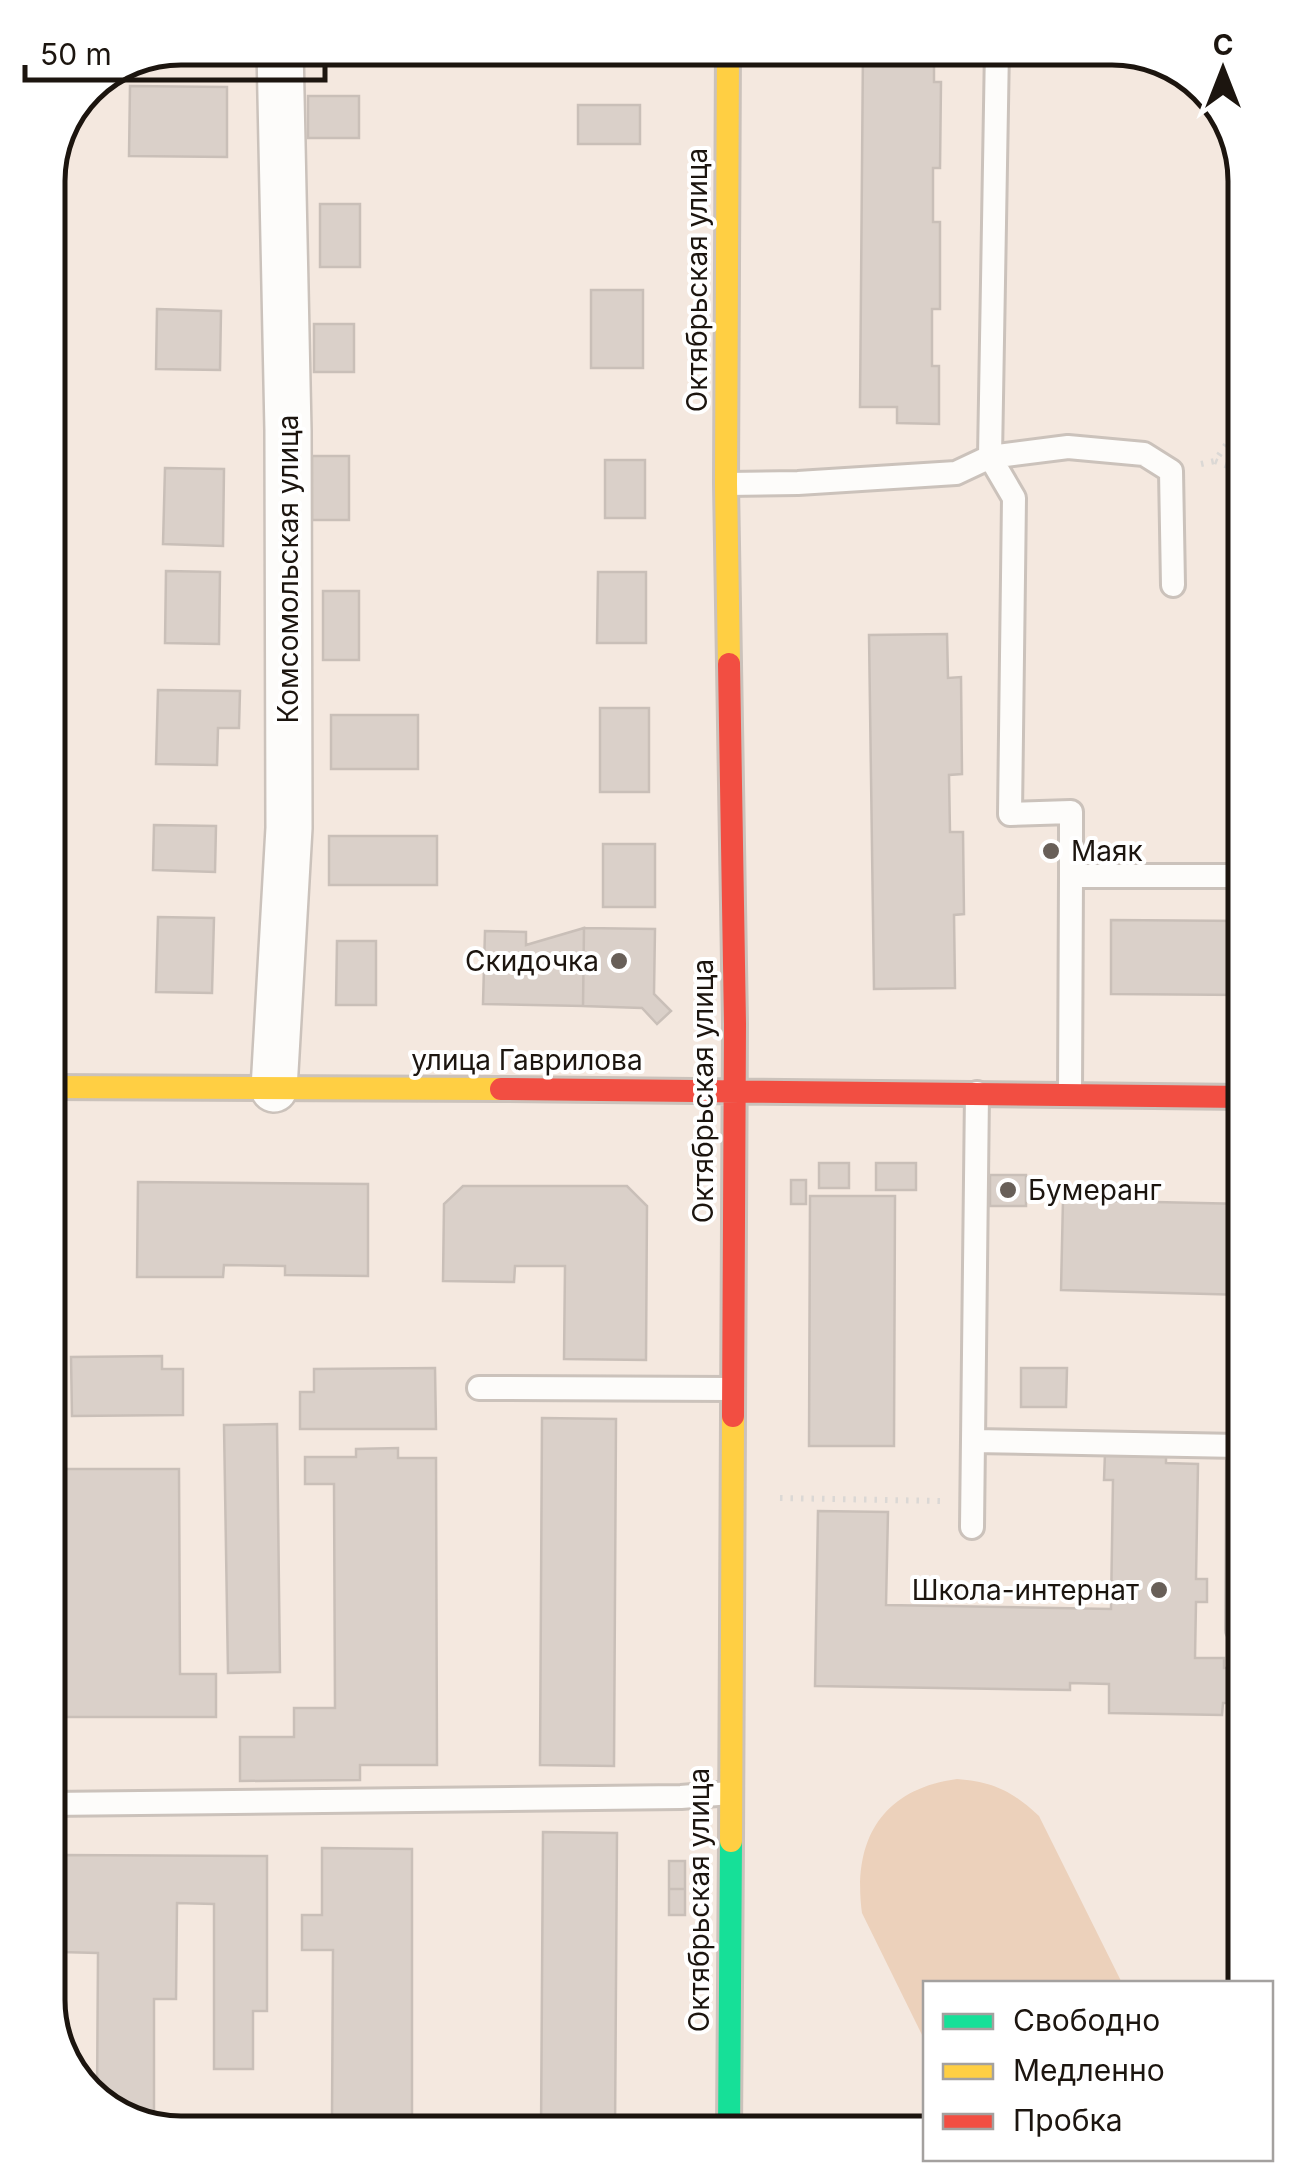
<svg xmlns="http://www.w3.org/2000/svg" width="1293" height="2181" font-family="Inter,sans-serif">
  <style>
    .green { fill: #ecd1bb }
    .building { fill: #dad0c9; stroke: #c9bfb8; stroke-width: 2.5 }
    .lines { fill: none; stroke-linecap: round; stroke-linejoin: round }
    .lane-casing { stroke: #cbc2bb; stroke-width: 28 }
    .street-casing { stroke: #cbc2bb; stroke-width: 50 }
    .fast-casing { stroke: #cbc2bb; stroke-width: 28 }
    .slow-casing { stroke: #cbc2bb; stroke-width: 28 }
    .jam-casing { stroke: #cbc2bb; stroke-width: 28 }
    .path { stroke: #dbd8d5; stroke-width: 6; stroke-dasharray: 2.5 8; stroke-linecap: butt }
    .lane { stroke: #fdfcfa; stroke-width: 22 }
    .street { stroke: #fdfcfa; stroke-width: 45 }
    .fast { stroke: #16e098; stroke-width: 22 }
    .slow { stroke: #ffcf43; stroke-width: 22 }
    .jam { stroke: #f24e42; stroke-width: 22 }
    .poi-dot { fill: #685f58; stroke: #fff; stroke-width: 4 }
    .labels { text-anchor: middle; stroke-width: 8; stroke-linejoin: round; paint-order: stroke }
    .street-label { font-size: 28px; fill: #1c150f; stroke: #fff }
    .poi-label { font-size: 28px; fill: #1c150f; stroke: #fff; text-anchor: start }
    .rim { fill: none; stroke: #1c150f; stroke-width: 5 }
  </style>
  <rect width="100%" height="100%" fill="#f4e8df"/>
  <path class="green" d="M957,1779C994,1782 1012,1791 1039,1816L1122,1983L926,1984L925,2041L862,1913C852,1840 882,1789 957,1779Z"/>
  <path class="building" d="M181,48H220V54H171Z
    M562,48H653V51H562Z
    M863,48H934V82H941L940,168H933V222H940V309H932V366H939V424L897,423V407H860Z
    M130,86L227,87V157L129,156Z
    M308,96H359V138H308Z
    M578,105H640V144H578Z
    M320,204H360V267H320Z
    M591,290H643V368H591Z
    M157,309L221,311L220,370L156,369Z
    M314,324H354V372H314Z
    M312,456H349V520H312Z
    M605,460H645V518H605Z
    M165,468L224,469L223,546L163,544Z
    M166,571L220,572L219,644L165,643Z
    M598,572H646V643H597Z
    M323,591H359V660H323Z
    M947,634L948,678L961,677L962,774L949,775L950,832H963L964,914L954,915L955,988L874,989L869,635Z
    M158,690L240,691L239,728H218L217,765L156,764Z
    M600,708H649V792H600Z
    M331,715H418V769H331Z
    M154,825L216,826L215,872L153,870Z
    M329,836H437V885H329Z
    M603,844H655V907H603Z
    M158,917L214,918L212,993L156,992Z
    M1111,920L1245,921V995L1111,994Z
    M584,928L583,1006L483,1004L485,931L526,932V945Z
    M584,928L655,929L654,994L671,1011L657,1024L642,1008L583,1006Z
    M337,941H376V1005H336Z
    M819,1163H849V1188H819Z
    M876,1163H916V1190H876Z
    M990,1175H1026V1206H990Z
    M791,1180H806V1204H791Z
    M138,1182L368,1184V1276L285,1275V1266L224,1265L223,1277H137Z
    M463,1186H627L647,1206L646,1360L564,1359L565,1266H515L514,1282L443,1281L444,1204Z
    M810,1196H895L894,1446H809Z
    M1063,1200L1245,1204V1295L1061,1290Z
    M48,1208L61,1222L60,1299H48Z
    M162,1356V1369H183V1415L72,1416L71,1357Z
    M435,1368L436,1429H300V1392H314V1369Z
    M1021,1368H1067L1066,1407H1021Z
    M542,1418L616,1419L614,1766L540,1765Z
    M277,1424L280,1672L228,1673L224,1425Z
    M398,1448V1458H436L437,1765H360V1780L240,1781V1737H294V1708H335L334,1484H305V1457H356V1449Z
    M1105,1453H1166V1463L1198,1464L1196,1579H1207V1602H1196L1195,1658H1224V1668H1239L1238,1703H1223L1222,1715L1109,1713V1684L1070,1683V1690L815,1686L818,1511L888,1512L886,1605L1111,1609L1113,1480H1104Z
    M65,1469H179L180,1674H216V1717H66Z
    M543,1832L617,1833L615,2133H541Z
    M322,1848L412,1849V2126H431V2133H205V2118H332L333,1950H302V1915H322Z
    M62,1855L267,1856V2011H253V2069H214V1904L177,1903L176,1999H154V2127L106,2111L97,2100L98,1953L61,1952Z
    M669,1861H685V1889H669Z
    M669,1889H685V1915H669Z"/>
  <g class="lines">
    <g class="lane-casing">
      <path id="lane" d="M727,484L798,483L956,473L990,457L997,48
        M1173,585L1171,471L1144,454L1068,447L990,457L1014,498L1010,814L1071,812V876H1245
        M1070,1095L1071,876
        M479,1388L732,1389
        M973,1441L1239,1446L1238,1630
        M972,1527L977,1093
        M48,1804L681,1797L730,1793"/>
    </g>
    <g class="street-casing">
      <path id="street" d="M274,1089L289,828L288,431L280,48"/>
    </g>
    <g class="fast-casing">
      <path id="fast" d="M729,2133L731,1841"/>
    </g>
    <g class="slow-casing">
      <path id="slow" d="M728,48L726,484L729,664
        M48,1087L501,1089
        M731,1841L733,1416"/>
    </g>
    <g class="jam-casing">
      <path id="jam" d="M729,664L735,1024L733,1416
        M501,1089L1245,1097"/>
    </g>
    <path class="path" d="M1215,461L1245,473
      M1201,464L1215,461L1245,417
      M780,1498L942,1501"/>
    <use href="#lane" class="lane"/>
    <use href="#street" class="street"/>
    <use href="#fast" class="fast"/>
    <use href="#slow" class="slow"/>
    <use href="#jam" class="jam"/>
  </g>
  <g class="poi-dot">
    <circle cx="1051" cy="851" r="10"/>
    <circle cx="619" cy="961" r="10"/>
    <circle cx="1008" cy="1190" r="10"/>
    <circle cx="1159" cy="1590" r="10"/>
  </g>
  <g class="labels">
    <g class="street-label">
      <text transform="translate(697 280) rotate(-90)" y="10">Октябрьская улица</text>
      <text transform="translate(288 569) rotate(-90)" y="10">Комсомольская улица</text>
      <text x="527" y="1070">улица Гаврилова</text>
      <text transform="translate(703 1091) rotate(-90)" y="10">Октябрьская улица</text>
      <text transform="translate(699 1900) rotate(-90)" y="10">Октябрьская улица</text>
    </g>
    <g class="poi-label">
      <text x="1071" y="861">Маяк</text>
      <text x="599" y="971" text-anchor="end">Скидочка</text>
      <text x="1028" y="1200">Бумеранг</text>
      <text x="1139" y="1600" text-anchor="end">Школа-интернат</text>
    </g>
  </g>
  <path d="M0 0H1293V2181H0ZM181 65H1112A116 116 0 0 1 1228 181V2000A116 116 0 0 1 1112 2116H181A116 116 0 0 1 65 2000V181A116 116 0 0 1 181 65Z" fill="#fff" fill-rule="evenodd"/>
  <path class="rim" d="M181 65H1112A116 116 0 0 1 1228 181V2000A116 116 0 0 1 1112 2116H181A116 116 0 0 1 65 2000V181A116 116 0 0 1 181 65Z"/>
  <rect x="923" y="1981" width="350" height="180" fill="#ffffff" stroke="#a4a19f" stroke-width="2.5"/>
  <rect x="943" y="2014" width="50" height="15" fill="#16e098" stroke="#a4a19f" stroke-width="2.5"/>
  <text x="1013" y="2031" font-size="30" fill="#1c150f">Свободно</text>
  <rect x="943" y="2064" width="50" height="15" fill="#ffcf43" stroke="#a4a19f" stroke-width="2.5"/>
  <text x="1013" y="2081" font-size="30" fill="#1c150f">Медленно</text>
  <rect x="943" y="2114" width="50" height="15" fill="#f24e42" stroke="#a4a19f" stroke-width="2.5"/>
  <text x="1013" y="2131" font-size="30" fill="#1c150f">Пробка</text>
  <g transform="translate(1223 70)" stroke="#ffffff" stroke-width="8" paint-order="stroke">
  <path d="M0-8L18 38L0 25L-18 38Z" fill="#1c150f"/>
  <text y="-15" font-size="28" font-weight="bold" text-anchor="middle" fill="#1c150f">С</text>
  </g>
  <path d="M25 65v15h300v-15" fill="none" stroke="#1c150f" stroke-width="5"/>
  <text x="40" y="65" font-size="30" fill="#1c150f" stroke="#ffffff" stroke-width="8" paint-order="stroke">50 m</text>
</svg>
